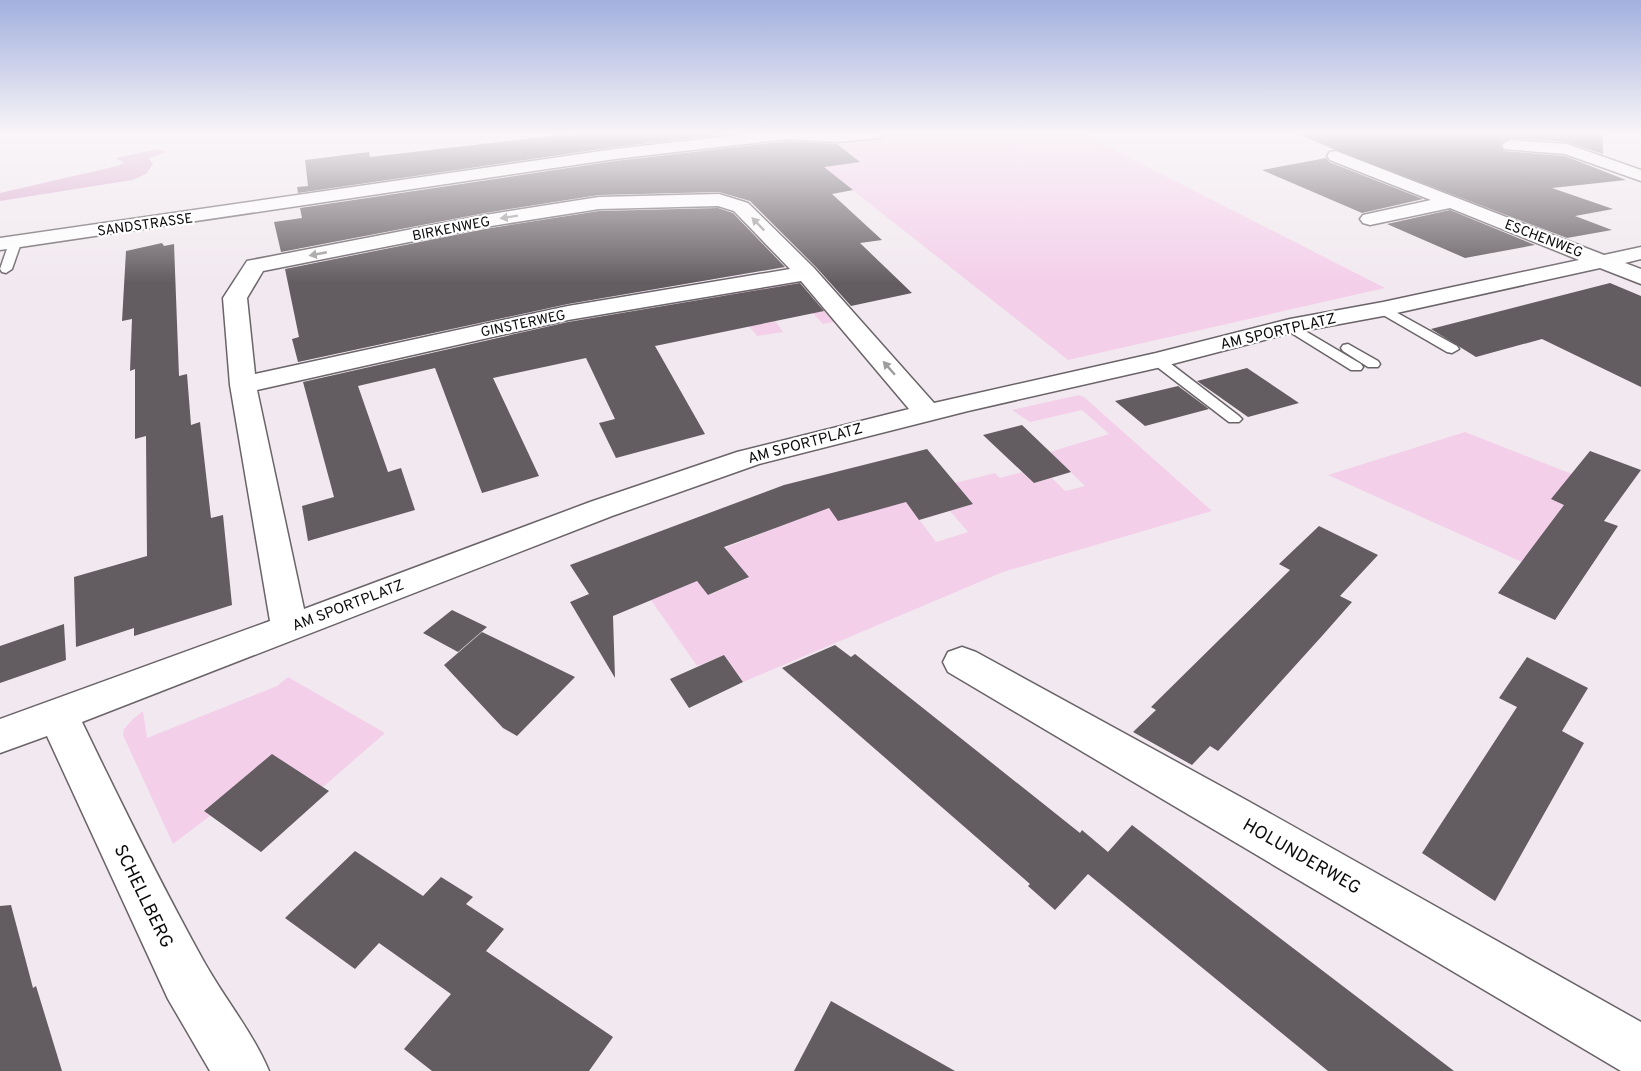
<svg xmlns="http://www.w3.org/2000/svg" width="1641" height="1071" font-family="Overpass,sans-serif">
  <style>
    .green { fill: #f4cfea }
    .water { fill: #daa9ce }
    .building { fill: #635c61 }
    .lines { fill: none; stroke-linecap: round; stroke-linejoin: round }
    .service-casing { stroke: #6a6368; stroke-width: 3 }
    .minor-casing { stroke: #6a6368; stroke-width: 3 }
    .service { fill: #fff; fill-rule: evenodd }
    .minor { fill: #fff; fill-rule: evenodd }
    .oneway { fill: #9e9d9e }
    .labels { text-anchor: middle; stroke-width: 4.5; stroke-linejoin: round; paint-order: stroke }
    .far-street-label { font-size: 14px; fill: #0d0a0c; stroke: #fff }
    .street-label { font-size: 15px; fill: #0d0a0c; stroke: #fff }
    .near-street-label { font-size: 18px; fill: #0d0a0c; stroke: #fff }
  </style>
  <rect width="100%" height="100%" fill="#f1e9ef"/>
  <path class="green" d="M891,133H1081L1385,288L1068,360L793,143Z
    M785,284L802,287L834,322L823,324L809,309L772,316L783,332L757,336L723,294Z
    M1079,395L1084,397L1212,511L1003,572L743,682L724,655L697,666L651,600L697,581L709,595L748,578L725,548L798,519L790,510L906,502L936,542L968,532L950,511L973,504L955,483L995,473L1000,478L1022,472L1034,483L1052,478L1065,491L1085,486L1050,452L1109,434L1082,410L1030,422L1012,410Z
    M1465,432L1572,474L1564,505L1522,562L1328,475Z
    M288,677L385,733L323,787L272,755L204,811L210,816L173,844L123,735L124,729L133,719L143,711L147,738L277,686Z"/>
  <path class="water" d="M158,149L166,152L149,158L153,164L146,174L132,180L0,201V193L117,166L124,163L116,158Z"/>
  <path class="building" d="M578,133H735L615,147L298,193L297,187L308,186L305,160L369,152L370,157Z
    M1296,133H1603V154L1567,142L1510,138L1500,146L1504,151L1565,156L1626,180L1552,188L1613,209L1575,216L1612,230L1567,238L1333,149Z
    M788,141L837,144L860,162L824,167L853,190L832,194L882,240L860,243L912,293L851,306L816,267L750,201L719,192L599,195L485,213L281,252L274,222L302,218L300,208L615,161Z
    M1326,158L1329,162L1423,199L1362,213L1262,170Z
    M718,208L733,213L785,267L568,304L298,362L292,339L299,337L285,269L485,229L599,211Z
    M1450,210L1535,245L1465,258L1387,224Z
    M162,243L164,246L174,244L179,376L187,374L191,425L200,422L211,518L223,515L232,605L134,636V628L76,647L74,577L147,556L146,436L135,439V369L130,371L132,319L122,321L126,251Z
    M800,283L824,311L655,346L705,434L616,458L599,423L615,419L586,358L493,378L539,476L482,493L435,368L358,386L388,472L401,468L415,510L308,541L302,506L334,497L303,382L568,322Z
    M1610,283L1641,296V387L1542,339L1476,357L1431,329Z
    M1247,368L1299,403L1248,417L1197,381Z
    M1178,386L1209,409L1145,426L1115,401Z
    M1022,425L1071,472L1034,483L983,435Z
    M927,449L973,504L919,520L906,502L838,521L829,508L724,547L749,577L708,595L697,581L613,616L615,678L570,602L589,594L570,565L784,485Z
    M1590,451L1641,470L1604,521L1618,526L1555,620L1498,593L1564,505L1551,499Z
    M1319,526L1378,555L1340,596L1352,602L1322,636L1218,751L1210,746L1192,765L1133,732L1156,710L1151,707L1290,570L1279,564Z
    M452,610L487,627L458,652L423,633Z
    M64,624L66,660L0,683V646Z
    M482,632L575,677L517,736L503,728L444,665Z
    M835,645L851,657L855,654L1080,833L1082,830L1108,852L1132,825L1454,1071H1328L1088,874L1055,910L1028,886L1030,884L782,668Z
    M724,655L743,682L689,708L670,679Z
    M1527,657L1588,688L1562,731L1584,743L1495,901L1422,853L1517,707L1499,698Z
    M272,754L329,791L261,852L204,811Z
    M355,851L423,896L441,877L473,897L466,904L504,929L486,951L613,1037L589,1071H432L404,1049L451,994L379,943L355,969L285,918Z
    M11,905L33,988L36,986L62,1071H0V906Z
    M831,1001L955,1071H794Z"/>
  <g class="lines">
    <g class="service-casing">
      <path id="service" d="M15,240L21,243L12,269L6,273L2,272L0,269L9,243Z
        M1383,305L1457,346L1459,349L1452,353L1447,352L1378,312L1377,309Z
        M1290,322L1361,364L1363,367L1361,370H1351L1285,329L1283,326L1285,323Z
        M1348,344L1378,361L1380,364L1378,367H1368L1343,351L1341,348L1343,345Z
        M1157,356L1162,357L1239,416L1242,419L1239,422H1229L1152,363L1150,360Z"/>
    </g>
    <g class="minor-casing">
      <path id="minor" d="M753,133H887L879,138L836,142L788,139L615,159L0,250V238L615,149Z
        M1510,140L1567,144L1641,170V181L1565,154L1504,149L1502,145Z
        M1336,151L1604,255L1641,247V259L1625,263L1641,269V284L1600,268L1383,316L1291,333L1157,368L968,411L759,464L612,516L82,722C121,803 160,882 203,960C224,998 252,1031 269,1071H210L168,999L47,736L0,753V719L270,621L230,385L223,298L247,261L485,215L599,197L719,194L748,203L814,268L934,403L1156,353L1290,319L1383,302L1579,260L1450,208L1370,225L1363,223L1360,219L1363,215L1431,200L1330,160L1327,156L1330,152ZM718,206L734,211L790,269L568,306L255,374L247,298L263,271L485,227L599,209ZM801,281L909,409L737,452L590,502L304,609L257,390L568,320Z
        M962,647L976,652L1248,801L1641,1022V1071H1621L948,672L943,662L948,652Z"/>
    </g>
    <use href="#service" class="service"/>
    <use href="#minor" class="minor"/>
  </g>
  <defs><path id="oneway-solid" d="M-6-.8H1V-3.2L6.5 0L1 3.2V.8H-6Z" transform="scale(1.5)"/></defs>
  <g class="oneway">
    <use href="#oneway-solid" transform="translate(509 217) rotate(171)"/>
    <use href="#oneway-solid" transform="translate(758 224) rotate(-134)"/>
    <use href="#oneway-solid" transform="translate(318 254) rotate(169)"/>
    <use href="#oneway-solid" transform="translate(889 368) rotate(-131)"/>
  </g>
  <linearGradient id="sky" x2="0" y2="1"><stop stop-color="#a2b0de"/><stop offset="0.47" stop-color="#f9f5f8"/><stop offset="1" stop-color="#f9f5f8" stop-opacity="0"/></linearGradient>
  <rect width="1641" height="283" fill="url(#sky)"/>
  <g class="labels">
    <g class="far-street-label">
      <text transform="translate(145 224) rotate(-8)" y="5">SANDSTRASSE</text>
      <text transform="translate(451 228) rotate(-11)" y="5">BIRKENWEG</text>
      <text transform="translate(1544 238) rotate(21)" y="5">ESCHENWEG</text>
      <text transform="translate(523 323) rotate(-12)" y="5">GINSTERWEG</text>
    </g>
    <g class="street-label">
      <text transform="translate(1278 331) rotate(-13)" y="5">AM SPORTPLATZ</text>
      <text transform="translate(805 443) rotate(-15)" y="5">AM SPORTPLATZ</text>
      <text transform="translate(348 605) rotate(-21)" y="5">AM SPORTPLATZ</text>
    </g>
    <g class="near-street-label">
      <text transform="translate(1302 856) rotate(30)" y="6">HOLUNDERWEG</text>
      <text transform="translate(144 896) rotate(64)" y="6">SCHELLBERG</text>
    </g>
  </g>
</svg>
